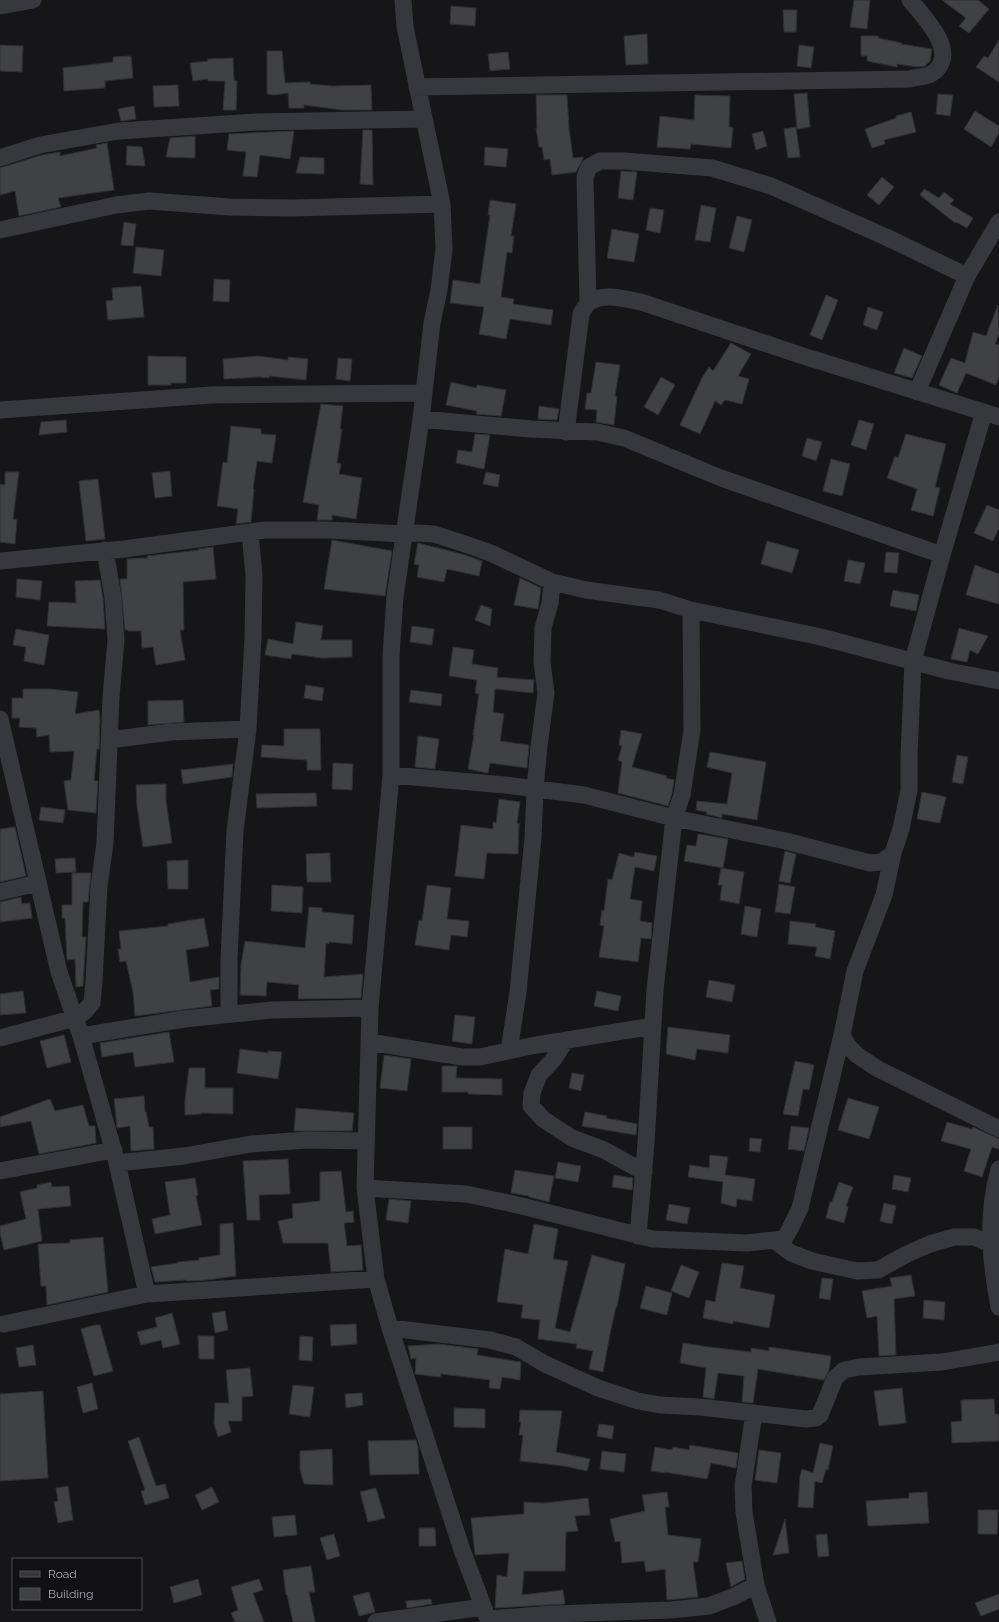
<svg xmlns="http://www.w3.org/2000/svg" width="999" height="1622" font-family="Raleway,sans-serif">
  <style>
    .building { fill: #404145; stroke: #303034 }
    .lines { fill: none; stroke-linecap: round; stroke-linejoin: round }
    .minor { stroke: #37383d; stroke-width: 17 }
  </style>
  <rect width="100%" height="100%" fill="#161618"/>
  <path class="building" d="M854,0H870L867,29L850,27Z
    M942,0H978L989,9L969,33L959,26L966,18Z
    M451,6L476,8L475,26L450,24Z
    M783,10H797L796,32H784Z
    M647,34L648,64L626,65L624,36Z
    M861,36H878V38L902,43L901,44L932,49L930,61L925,66L918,67L897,64V67L867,61V56H861Z
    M999,40V82L976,67L984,56L988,58Z
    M0,45L23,46L22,72L0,71Z
    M799,45L814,47L811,68L797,66Z
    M267,51H282L285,83L310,82V84L332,86L371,85L372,110H342L304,105V108H289L288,93L274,95L267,94Z
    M508,52L510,69L490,71L488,54Z
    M131,56L133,78L105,81V88L64,91L63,68L113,62V57Z
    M233,58L234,80L237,81L236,110H223L225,81H208V79L193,81L190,63L208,61L207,59Z
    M178,85L179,106L154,107L153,86Z
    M807,93L810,127L797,129L794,94Z
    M938,94L953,95L950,116L936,114Z
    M536,95H567L569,129L573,158L583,157V159L576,172L552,175L550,159L544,160L542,147H539L536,128H537Z
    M695,95L730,96L729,127L733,128L731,148L691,144L690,149L657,147L660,116L694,120Z
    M134,106L136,119L121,121L118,109Z
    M975,111L999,126V133L991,147L964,129Z
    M911,112L916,132L884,140L885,144L872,148L865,129L896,118V116Z
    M796,127L800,157L788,158L784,129Z
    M363,130H372L373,185L360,184Z
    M294,131L290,159L260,155L257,177L243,176L246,152L227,150L229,134Z
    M763,131L767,146L756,150L752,134Z
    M195,136V158L166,157L170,138Z
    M107,143L114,190L58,198L61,207L19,216L15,191L0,195V168L42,155L60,152V156L97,148L96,145Z
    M127,146L142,147L145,166L126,165Z
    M485,147L508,149L506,167L484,165Z
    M300,157L324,158V174L296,173Z
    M621,171L637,172L633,200L618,198Z
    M882,177L894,187L879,205L867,195Z
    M924,189L939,198L944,192L954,200L950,204L973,218L967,228L956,222L955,223L920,195Z
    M490,200L516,204L511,236H514L512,253L507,252L501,297L514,299L513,304L553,310L551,325L510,319L506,339L479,334L484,307L450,303L453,280L480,284L490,215H488Z
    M701,205L716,208L710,242L695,240Z
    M650,208L664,210L660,233L646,230Z
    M737,216L752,220L744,252L729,248Z
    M124,222L136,224L133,246L121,245Z
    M612,229L639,234L634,262L607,258Z
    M136,247L164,250L161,276L133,273Z
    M214,279L230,280L229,302L213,301Z
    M141,286L144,317L108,320L106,301L113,300L112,288Z
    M826,295L838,300L822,340L810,335Z
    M998,305L999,334L995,344L999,345V378L996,385L966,373L957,393L939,385L951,358L965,363L973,332L986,336Z
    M868,307L883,312L877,330L863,325Z
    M731,343L751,354L738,376L749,379L742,404L725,400L721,405L715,401L700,434L680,425L702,378L709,367L713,371Z
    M904,348L922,356L912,378L894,373Z
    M148,356L186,357V383H171V385H148Z
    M258,356L288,360V357L308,359L306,380L269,376V378L260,377L224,379L223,359Z
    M338,358L352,359L350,381L336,379Z
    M596,362L620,365L615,396L617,397L614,425L596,422L597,410L585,409L587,393H591Z
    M661,377L675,385L658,415L644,407Z
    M451,382L476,388L477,385L506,390L501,416L476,414L477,411L446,405Z
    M321,404L343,406L340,429H342L337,463L341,464L339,474L362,478L356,519L332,515V520H317L319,505L303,502Z
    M539,406L559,409L557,420L538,419Z
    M66,420L67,432L39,435L41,422Z
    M859,420L874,424L866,450L851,445Z
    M231,426L261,429V434L276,435L272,463L257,461L253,489H254L251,522L236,524L238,509L217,506L223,462L227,463Z
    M475,434L490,435L484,469L456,463L458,450L472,452Z
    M906,434L946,444L935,487L940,488L933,516L911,510L917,489L887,478L895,456L898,458Z
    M807,438L822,442L816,461L802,456Z
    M831,459L850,464L842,496L823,491Z
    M170,471L172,496L155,498L152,473Z
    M5,472H19L13,519L17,520L15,544L0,542V484L5,485Z
    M486,472L500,475L498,487L483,484Z
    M98,479L105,539L86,541L79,481Z
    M987,505L999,510V528L993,541L974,533Z
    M332,540L392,551L385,596L324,589Z
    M767,541L799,550L792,573L761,564Z
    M418,543L462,554L482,561L479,576L447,569L444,582L417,577L419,565L414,564Z
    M213,547L216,579L183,582L184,630H180L185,660L156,665L153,647L142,648L141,631H128V630H125L120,579H127V559L148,558L147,556L199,550L198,549Z
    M886,552L899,553L897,573L884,572Z
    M848,560L865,563L860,584L844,581Z
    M975,565L999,574V604L966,595Z
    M520,578L541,588L538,609L514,605Z
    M17,579L42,581L40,600L16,597Z
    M100,580L103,598L105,629L47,626L49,602L76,603L75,581Z
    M893,590L919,595L916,611L890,606Z
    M481,605L492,609L490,626L475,620Z
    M296,622L323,626L321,640H352V657L322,658L292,654L291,659L265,655L268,639L293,644Z
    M412,626L434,629L432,645L410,642Z
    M959,628L988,636L978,654L970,650L967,662L951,659Z
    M16,629L49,635L44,665L24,661L26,647L13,645Z
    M453,647L474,650L472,664L498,668L497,677L534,680L533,693L495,689L493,712L504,714L500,741L529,745L527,768L490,763L488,773L468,769L474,735H473L479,694L475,693L477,680L449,676Z
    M306,685L324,688L322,701L304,698Z
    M23,689H50L78,692L75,714L99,710L100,719L99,749H97L94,781H98L96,813L68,810L64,781L71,780L74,751L50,752L49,735L37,737L36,728L19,727L20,718H12V698H23Z
    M411,690L442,694L441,706L409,702Z
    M183,700L184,722L148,725V701Z
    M284,729H320L321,770H307V760L261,757L262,745L284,746Z
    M621,730L642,734L632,767L667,776L666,778L674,780L672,793L668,806L618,793L622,762L618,760L622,746L619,745Z
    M418,736L439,739L435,769L415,767Z
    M710,752L766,762L757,820L722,814V818L706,814L707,812L696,810L697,801L727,804L732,773L707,767Z
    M957,755L968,757L963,784L952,782Z
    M333,763L353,764L352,790L332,789Z
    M233,764L232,777L183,784L181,770Z
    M166,784V800L172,843L143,847L137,806L136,785Z
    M922,792L946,797L940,823L917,819Z
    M316,793L317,806L257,808L256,794Z
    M499,799L520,802L517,823L519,824L518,854L487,853L484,879L455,876L461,825L493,829V822L496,823Z
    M41,807L65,810L63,823L39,820Z
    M15,827L26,876L0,882V829Z
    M698,834L728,839L723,868L684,861L687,845L696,846Z
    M785,851L796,854L790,883L779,881Z
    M635,852L657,856L654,871L635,867L630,899L642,901L640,921L652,923L651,939L641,938L638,962L599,957L604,926L600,925L602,910L604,911L608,879L612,880L619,853L634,857Z
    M330,853L331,882H307L306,854Z
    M75,858L76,872L56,873L55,859Z
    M188,860V889H168L167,861Z
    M721,868L744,872L739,904L720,900L722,885H718Z
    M72,873H91L88,902H83L82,937H86L83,986L76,987L75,959L67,960L65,918H62V905H72Z
    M779,884L795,887L790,914L775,912Z
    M272,885L303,887L302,913L271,911Z
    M427,885L451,888L447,919L469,921L467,937L451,935L449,950L415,945L419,920L422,921Z
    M21,897L22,904L30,903L32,918L0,922V902Z
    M745,906L761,909L757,937L741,934Z
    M309,907L322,908V912L354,915L352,944L329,942V944L326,943L324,977L363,974L361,998L298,999L299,985L267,982L266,996L240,995L241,965L245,941L305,948Z
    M204,918L209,946L186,950L190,982L219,977V989L210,990L212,1006L135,1016L133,992L126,961L120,962L118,949H121L119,931L168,926V924Z
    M790,921L816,924L815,927L835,931L830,959L815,956L817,947L788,944Z
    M709,980L735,985L732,1002L706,997Z
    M23,991L26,1013L0,1015V994Z
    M597,991L621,996L618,1011L594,1006Z
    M455,1015L475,1017L472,1044L452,1041Z
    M668,1027L730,1035L728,1053L697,1049L695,1060L666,1054Z
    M169,1032L174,1062L135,1067L133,1052L102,1057L100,1043Z
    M64,1035L71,1062L47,1068L40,1041Z
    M240,1049L268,1053V1051L282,1052L278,1079L237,1073Z
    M384,1055L411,1059L407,1091L380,1088Z
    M795,1061L814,1065L809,1090L803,1089L798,1116L783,1114Z
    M442,1066H457L456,1078L502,1079V1095L468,1094V1092H442Z
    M189,1068H205V1088H233V1114L201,1113V1114L185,1115V1101Z
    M572,1073L584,1075L581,1091L569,1088Z
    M144,1096L145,1112H146L149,1127H153L154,1149L131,1151L130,1126L117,1128L114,1099Z
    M848,1098L879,1107L869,1139L838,1130Z
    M50,1099L55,1111L83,1105L89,1126H95L96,1143L39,1154L31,1121L0,1127V1117Z
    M296,1108L354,1113L352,1131H294Z
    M585,1112L607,1116L606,1118L637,1124L636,1135L582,1126Z
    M947,1122L972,1129L973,1127L999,1139V1149L992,1147L982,1177L964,1171L971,1149L941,1141Z
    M791,1126L809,1128L804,1151L788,1149Z
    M443,1127H472V1149H443Z
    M750,1138L762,1139L760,1152L749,1151Z
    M710,1155L728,1157L725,1175L755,1179L752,1201L737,1199L736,1207L721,1203L723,1182L688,1177L690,1165L709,1168Z
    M288,1159L290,1194L259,1195L260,1220H247L243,1161Z
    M558,1162L581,1166L578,1182L555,1178Z
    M515,1170L554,1176L549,1202L529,1197V1196L511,1193Z
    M341,1171L346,1212L353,1211L354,1222L344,1223L347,1246L361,1245L363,1270L331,1272L328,1243H283L278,1221L293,1218L292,1204L320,1201V1172Z
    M614,1175L633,1178L632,1190L612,1187Z
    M894,1175L911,1178L908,1192L892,1189Z
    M195,1178L198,1195L196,1196L202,1225L155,1234L152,1219L170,1215L165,1182Z
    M51,1182L52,1187L69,1186L71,1206L38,1209L42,1241L4,1250L0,1233V1226L26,1219L20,1192L37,1188V1185Z
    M839,1182L853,1187L846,1206L848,1207L844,1223L826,1218L830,1202H832Z
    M389,1199L411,1201L408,1223L386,1220Z
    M884,1203L896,1206L892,1224L880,1221Z
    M669,1204L690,1208L687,1224L666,1220Z
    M233,1223L236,1276L206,1280L187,1281L186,1280L155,1282L151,1267L178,1263V1262L199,1260V1258L220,1255V1224Z
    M534,1224L558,1229L553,1259L568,1261L555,1328L570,1332L592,1255L625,1264L617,1307H616L611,1329L603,1372L589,1369L593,1351L576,1348L577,1344L538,1339L540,1320L521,1318L523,1305L497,1302L505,1249L528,1254Z
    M103,1237L108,1292L47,1305L46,1286H41L38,1244L70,1243V1240Z
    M722,1263L744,1266L740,1288L775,1295L769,1328L733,1321V1324L703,1318L706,1300L715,1302Z
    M681,1265L699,1272L689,1298L671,1291Z
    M911,1275L915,1296L894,1299L896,1355L879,1356L877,1316L867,1318L862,1291L892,1286L890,1278Z
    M822,1278L833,1279L830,1300L819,1298Z
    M646,1286L672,1293L667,1315L640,1308Z
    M924,1300L945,1302L944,1320L923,1318Z
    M225,1311L228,1330L215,1333L212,1313Z
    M172,1313L180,1344L163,1348L161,1340L141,1345L137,1332L157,1327L155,1318Z
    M356,1324L357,1344L331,1346L330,1325Z
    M95,1325H100L113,1371L94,1376L81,1329Z
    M198,1336H214V1359H199Z
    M300,1336L313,1337L312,1361L299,1360Z
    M683,1343L709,1347L751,1352V1348L769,1351V1347L831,1356L829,1370L824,1380L758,1369L753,1403L742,1402L744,1376L718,1373L714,1399L703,1397L706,1368L680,1363Z
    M438,1344L478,1349L477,1355L521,1362L520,1380L502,1377L500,1389L489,1388L490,1380L441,1374L440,1377L415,1374L416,1358L411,1359L408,1346Z
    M33,1345L36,1365L19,1367L16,1348Z
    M250,1368L253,1396L242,1397V1421H228L231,1432L218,1437L214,1424L215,1403H229L226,1370Z
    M92,1383L98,1409L83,1413L77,1387Z
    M293,1385L314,1387L310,1417L289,1414Z
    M902,1388L906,1423L879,1426L874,1391Z
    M43,1391L48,1478L0,1481V1394Z
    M362,1393L363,1405L346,1408L345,1394Z
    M994,1399L995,1414H999V1441L952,1443L951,1422L962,1421L961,1400Z
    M454,1408L485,1409V1428L454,1427Z
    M520,1410L562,1411L556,1452L590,1459L587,1471L564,1466L520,1461L523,1435H519L521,1422H519Z
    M599,1424L614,1426L612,1439L597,1436Z
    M139,1437L156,1486L165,1484L169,1498L145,1505L141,1491L145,1490L128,1441Z
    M416,1440L418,1447L419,1474L370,1475L368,1441Z
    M820,1443L833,1446L828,1470L826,1469L822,1483L815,1481L813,1508L798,1507L800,1476L802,1469L813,1473Z
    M690,1445L738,1453L736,1468L711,1463L707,1479L664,1472L665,1473L651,1471L655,1447L672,1450L673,1447L689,1450Z
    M332,1449L333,1485L304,1484L300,1470V1451Z
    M759,1450L781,1453L777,1483L755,1480Z
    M602,1451L626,1454L624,1472L600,1469Z
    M68,1486L73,1520L58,1523L54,1502L58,1501L56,1488Z
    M212,1487L219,1502L202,1510L195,1495Z
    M376,1488L385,1518L368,1522L360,1492Z
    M667,1492L669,1507H665L668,1535L701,1539L698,1562H693L698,1597L667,1600L665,1569L646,1572L644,1561L622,1563L620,1541L615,1542L610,1519L645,1511L642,1495Z
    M927,1492L929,1523L868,1526L866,1501L909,1498V1493Z
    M588,1498L590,1515L575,1516L578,1531L566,1532L565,1571H524L522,1595L563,1590L565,1604L495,1608L497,1575L507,1577L509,1553L475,1555L471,1518L524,1514V1502L545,1503Z
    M978,1510H998L997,1534H978Z
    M295,1515L297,1535L274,1537L272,1517Z
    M785,1519L789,1553L773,1555Z
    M419,1528H435L436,1546H419Z
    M334,1534L340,1556L327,1560L320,1538Z
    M827,1534L829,1556L818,1557L816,1535Z
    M742,1561L745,1579L731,1587L726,1563Z
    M311,1566L315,1592H309L315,1622H293L287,1595H286L283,1570Z
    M198,1579L202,1595L174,1603L170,1587Z
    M259,1579L263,1590L253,1593L264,1622H235L231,1613L238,1610L231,1587Z
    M369,1592L375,1612L359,1616L353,1596Z
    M999,1594V1609L981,1616L975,1603Z
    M431,1599L432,1604L407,1608L406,1601Z"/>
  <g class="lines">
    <path class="minor" d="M403,0L405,27L442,204L444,249L439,290L432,323L421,419L395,597L391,656V775L370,1008L365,1188L376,1279L390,1328L462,1550L489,1622
      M0,6L33,0
      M417,87L910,79C916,77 926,77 931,74C962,55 924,17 910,0
      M0,158L40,145L119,131L256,122L424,119
      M0,230L116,205L149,201L230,207L292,208L442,204
      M588,303L585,177L589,167L600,161H624L712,168L771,186L886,237L967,276
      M917,392L967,276L999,222
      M0,410L212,395L424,393
      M984,412L942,555L913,661L909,756V790L901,829L893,853L884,895L855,971L842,1035L848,1046L857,1055L878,1069L999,1129
      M421,419L531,429L597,432L624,438L721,478L942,555
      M566,432L581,314C583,310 586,305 588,303C603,292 625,299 641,302L800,355L999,417
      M0,561L124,549L265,530H328L404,534L416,533L434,534L468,545L493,554L552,582L586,590L659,600L691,610L821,637L949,671L999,681
      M0,719L59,972L81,1036L117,1163L147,1294
      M109,740L171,732L248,729
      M391,775L505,785L584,795L674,818L786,841L870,863L882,862L893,853
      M0,892L38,883
      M229,1014V958L235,831L248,729L253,638L254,575L250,533
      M81,1036L184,1019L272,1010L370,1008
      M0,1038L75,1018L84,1012L92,1003L94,981L99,886L105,843L111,697L116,640L113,597L105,550
      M566,1040L553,1060L539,1075L532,1093L531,1106L543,1119L572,1138L604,1150L644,1172
      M369,1042L462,1057H480L531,1046L653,1026
      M509,1051L518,992L533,838L535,789L539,746L546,693L542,662L543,628L550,603L552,582
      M117,1163L184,1156L251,1144L307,1140L366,1141
      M999,1169C986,1217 990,1258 999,1307
      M0,1171L114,1150
      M365,1188L466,1194L522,1206L653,1239L747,1243L784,1239L790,1229L800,1208L842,1035
      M638,1236L646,1143L655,990L674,818L682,795L692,730L691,610
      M774,1240L791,1253L812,1261L857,1271L878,1270L907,1254L930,1244L954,1237H974L990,1244
      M4,1324L147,1294L376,1279
      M390,1328L490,1340L516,1347L545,1364L598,1388L638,1401L660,1405L700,1407L806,1419L816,1418L820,1415L835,1378L844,1370L859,1367L942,1362L999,1352
      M754,1413L743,1486L744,1512L756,1585L768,1622
      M488,1619L553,1614L671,1610L709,1606L735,1596L756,1585
      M376,1622L483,1607"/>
  </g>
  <rect x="12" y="1558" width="130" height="52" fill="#111113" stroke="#4d4f55"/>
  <rect x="20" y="1571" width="20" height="6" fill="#37383d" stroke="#4d4f55"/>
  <text x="48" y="1578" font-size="12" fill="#a8adb8">Road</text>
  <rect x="20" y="1588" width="20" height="12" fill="#404145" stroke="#4d4f55"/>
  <text x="48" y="1598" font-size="12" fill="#a8adb8">Building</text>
</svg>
